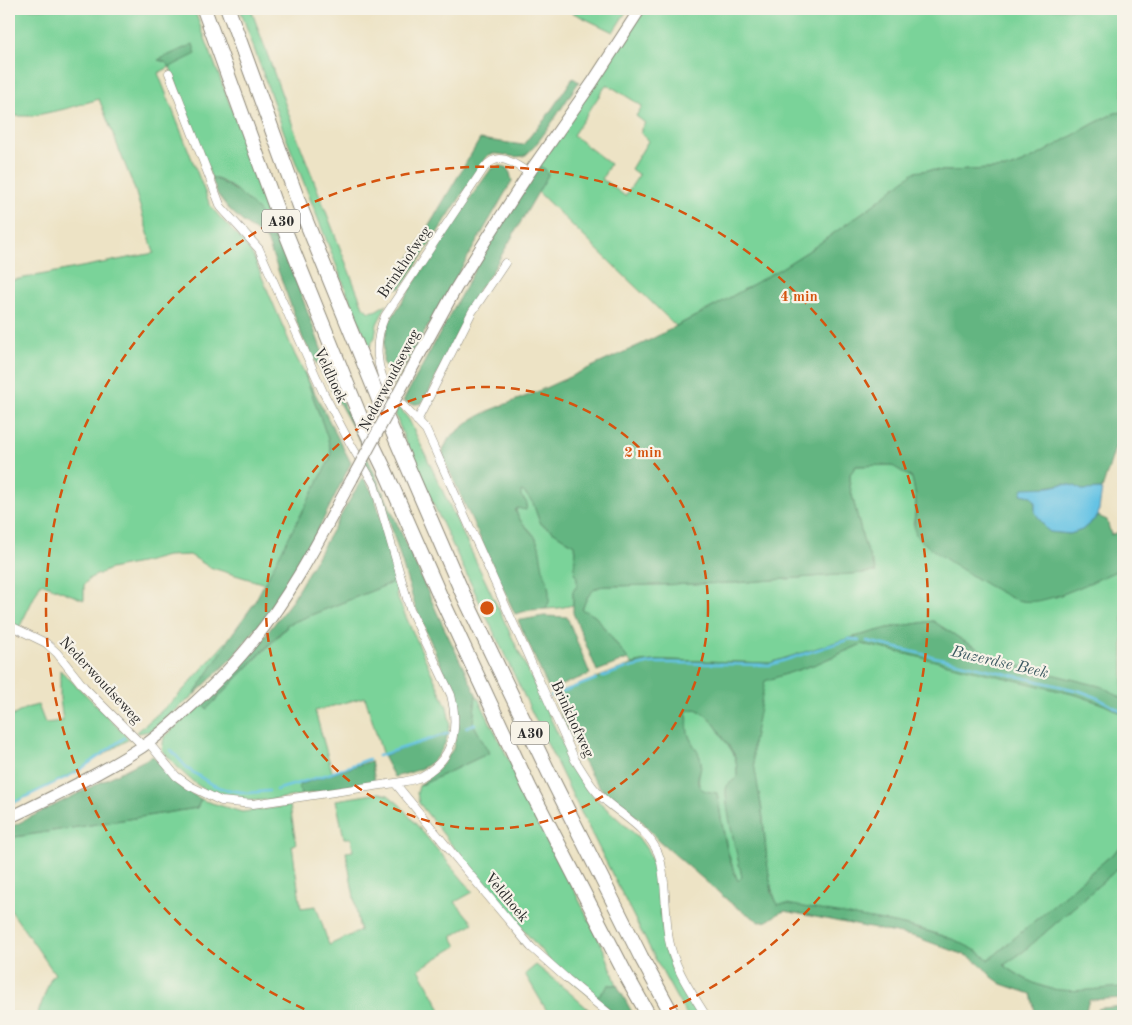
<svg xmlns="http://www.w3.org/2000/svg" width="1132" height="1025" font-family="'Old Standard TT',serif">
  <style>
    .green { fill: #7ad399; stroke: #527f62; fill-rule: evenodd }
    .forest { fill: #63b581; stroke: #477056; fill-rule: evenodd }
    .water { fill: #65c3e4; stroke: #487788 }
    .lines { fill: none; stroke-linecap: round; stroke-linejoin: round }
    .stream { stroke: #65c3e4; stroke-width: 2.5 }
    .street-casing { stroke: #8c8778; stroke-width: 9 }
    .secondary-casing { stroke: #8c8778; stroke-width: 13 }
    .highway-casing { stroke: #8c8778; stroke-width: 16 }
    .street { stroke: #fff; stroke-width: 8 }
    .secondary { stroke: #fff; stroke-width: 11 }
    .highway { stroke: #fff; stroke-width: 14 }
    .secondary-bridge-casing { stroke: #8c8778; stroke-width: 13; stroke-linecap: butt }
    .secondary-bridge { stroke: #fff; stroke-width: 11 }
    .ring { fill: none; stroke: #d5540f; stroke-width: 2.5; stroke-dasharray: 9 6 }
    .labels { text-anchor: middle; stroke-width: 4.5; stroke-linejoin: round; paint-order: stroke }
    .shield { fill: #f7f3e8; stroke: #686764; stroke-width: 1 }
    .shield-label { font-size: 14px; font-weight: bold; fill: #2b2b2b }
    .street-label { font-size: 15px; fill: #2b2b2b; stroke: #f7f3e8 }
    .water-label { font-size: 16px; font-style: italic; fill: #3c5962; stroke: #f7f3e8 }
    .centre { fill: #d5540f; stroke: #f7f3e8; stroke-width: 2.5 }
    .ring-label { font-size: 15px; text-anchor: middle; font-weight: bold; fill: #d5540f; stroke: #f7f3e8; stroke-width: 4.5; stroke-linejoin: round; paint-order: stroke }
  </style>
  <rect width="100%" height="100%" fill="#f7f3e8"/>
  <filter id="ink" filterUnits="userSpaceOnUse"><feTurbulence type="fractalNoise" baseFrequency=".02" numOctaves="2"/><feDisplacementMap in="SourceGraphic" scale="10" xChannelSelector="R" yChannelSelector="G"/><feConvolveMatrix kernelMatrix="1 2 1 2 8 2 1 2 1" color-interpolation-filters="sRGB"/></filter>
  <filter id="wash" filterUnits="userSpaceOnUse"><feTurbulence type="fractalNoise" baseFrequency=".0096" numOctaves="4" result="noise"/><feDisplacementMap in="SourceGraphic" scale="20" xChannelSelector="R" yChannelSelector="G"/><feGaussianBlur stdDeviation="1.12" result="paint"/><feColorMatrix in="noise" values="0 0 0 0 0 0 0 0 0 0 0 0 0 0 0 0 0 1.4 0 .05"/><feComposite in="paint" operator="in"/></filter>
  <g filter="url(#wash)">
    <rect width="100%" height="100%" fill="#ede3c5"/>
    <path class="green" d="M9,9H194L281,240H267V227L253,206L236,190L222,181L211,177L170,67L158,73L210,205C223,223 241,237 253,256L295,355L304,372L327,436L331,451L330,459L322,475L265,584L209,567L190,555L167,556L145,562L110,569L90,578L84,585V600L41,583L19,628L9,622V281L154,253L134,187L99,99L65,109L32,116H9ZM193,44L170,67L165,62L159,60Z
      M240,9H251L297,137L363,307L369,312L375,311L387,304L377,324L375,337L369,348L285,135Z
      M565,9H628L613,32Z
      M641,9H1123V112L1115,113L1093,124L1037,156L1022,163L1009,168L950,171L929,170L914,173L873,205L813,248L780,269L715,306L676,326L538,192L548,175L539,166ZM607,84L642,106L636,116L645,123L641,129V133L648,141L631,169L639,175L625,196L602,179L610,164L573,135Z
      M392,398L409,420L573,766L582,783L596,799L638,837L648,851L655,871L665,949L671,967L699,1016H687C656,963 629,907 601,852C541,734 485,613 428,493L413,461L390,401Z
      M892,465L912,478C916,493 917,509 913,524L944,557L977,579L1012,598L1056,597L1123,568V699L1103,687L1023,667L993,656L967,643L933,621L888,628L843,640L770,663L665,660L642,662L632,664L595,616L582,611C585,601 589,591 599,587C602,586 608,586 612,586L734,583L876,572L864,543L850,487V474L856,466Z
      M521,491L524,492L533,503L540,523L574,545L576,550L574,568L577,579V586L573,591V605L559,608L546,609C549,600 550,587 546,578C545,574 543,571 542,567C540,557 540,546 535,537C529,527 517,521 516,509L527,503L521,496L520,492Z
      M399,580L396,595L447,707L450,723L448,732L383,756L365,697L315,711L333,775L299,785L301,795C268,801 231,806 202,788C186,778 174,763 162,750L164,737L202,703L207,709L287,627L286,625Z
      M227,641V644L193,696L150,731L139,733L137,732L177,697Z
      M862,644L886,649L1077,695L1105,705L1123,714V845L989,960C951,932 904,924 858,917C831,913 805,909 778,905C764,876 767,842 762,810C759,789 751,767 753,746C754,725 761,702 764,681L816,664Z
      M60,670L89,698L129,739L73,773L9,806V718L26,708L38,705L45,723L63,721L60,699Z
      M476,694L605,952L617,985H608L605,990L594,999L551,962L465,862L419,803L417,793L419,786L489,753L473,723Z
      M696,709C711,717 717,727 725,741C728,745 732,750 734,755C737,762 737,771 737,778C734,780 729,783 727,786C722,796 739,862 742,877L738,881C726,853 722,823 717,793L705,791L700,788C696,776 702,771 701,761C698,749 688,740 687,728C687,722 689,718 686,713L689,710Z
      M380,793L388,795L399,804L473,892L455,902L473,923L453,936V939L457,946L419,969L441,1010L432,1016H37L51,977L55,974L9,908V838L197,808L201,799L205,801L242,812L290,806L296,844L292,845L301,908L316,906L329,945L360,931L346,852L353,851L351,838H344L336,800Z
      M1123,864V987C1098,989 1070,995 1045,987C1030,983 1017,974 1004,965L1024,951Z
      M536,965L570,993L596,1016H550L525,974Z"/>
    <path class="forest" d="M193,44L196,54L170,67L165,62L158,60Z
      M573,78L579,82C570,94 534,154 523,156C511,159 500,151 488,155L401,288H394L397,280L480,139L523,145L535,130L545,119Z
      M1123,112V423L1102,489L1082,490L1075,486L1064,484L1040,488L1022,494L1031,496L1035,501V512L1050,532L1070,534L1082,530L1098,516L1107,520L1111,535L1123,530V568C1099,578 1047,606 1022,601C1013,600 1006,595 998,591C983,583 969,574 955,565C947,560 919,541 916,535C912,525 916,514 916,504C916,495 914,487 912,478L891,465L856,466L850,474V487L864,543L876,572L734,583L612,586C608,586 602,586 599,587C589,591 585,601 582,610L586,611L595,616L628,659L597,671L573,613V591L577,586V579L574,568L576,550L574,545L540,523L533,503L524,492L521,491V496L527,503L526,510L517,508L515,511L520,520L535,537L539,546L543,569L547,580L549,592V602L546,609L530,610L515,614L443,457V450L449,438L473,419L491,410L532,394L644,343L715,306L780,269L813,248L873,205L914,172L929,170L950,171L1009,168L1022,163L1037,156L1093,124L1115,113Z
      M500,166L506,167L510,173L512,181L393,386L383,361L384,344L389,322L456,218L491,169Z
      M539,166L545,169L548,175L490,275L479,289L427,396L422,403C414,405 410,404 403,401L492,238Z
      M211,177C229,184 259,205 266,223C267,229 267,234 267,239L281,240L333,381L362,444L303,339L267,240L243,222L228,208L218,195Z
      M304,372L351,463L295,577L268,614L232,658L193,696L227,644V641L253,605L330,459L331,451L327,436Z
      M364,450L439,617L476,694L473,723L489,753L419,786L442,765L453,749L458,727L457,714L454,695L415,606L381,493L361,456Z
      M363,477L374,495L399,580L286,625L287,626L207,709L202,703L217,690L251,654L291,602Z
      M544,616L567,617L590,674L549,690L518,620H522Z
      M933,621L967,643L993,656L1023,667L1103,687L1123,699V714L1105,705L1077,695L886,649L862,644L816,664L765,681L753,744V757L762,812L767,861L772,893L778,905L780,904H787L899,924L930,932L955,940L977,951L989,960L1123,845V864L1024,951L1004,965C1020,977 1040,989 1061,990C1081,992 1103,988 1123,987V998L1089,1000L1084,1016H1036L1031,994L1002,984L992,977L983,967L970,957L916,937L785,911L779,913L767,921L760,922L749,915L732,904L657,839L643,822L604,792L592,777L579,754L552,695L625,667L642,662L665,660L770,663L843,640L888,628ZM696,709C711,716 717,727 725,741C728,745 732,750 734,754C737,762 737,770 737,778C734,780 729,783 727,786C722,796 739,862 742,877L738,881C725,855 722,822 717,793C711,792 703,792 699,786C695,778 702,770 701,762C700,752 692,745 689,736C686,728 689,720 686,713L689,710Z
      M448,732C447,737 446,743 443,747C434,767 414,772 394,777L383,756Z
      M153,756L167,772L185,790L201,799L197,808L9,838V828Z
      M371,761L375,781L301,795L299,785Z
      M608,985H617L634,1016H618L594,999L605,990Z
      M1123,1006V1016H1094L1097,1009L1102,1008Z"/>
    <path class="water" d="M1064,484L1075,486L1082,490L1102,489L1098,516L1082,530L1070,534L1050,532L1046,529L1035,512V501L1031,496L1021,494L1023,488L1049,487Z"/>
    <g class="lines">
      <path class="stream" d="M867,641L1080,691L1096,697L1123,712
        M630,668L651,663H673L770,665L850,639L859,640
        M602,677L626,668
        M551,696L596,679
        M466,727L475,724
        M171,750L188,769L211,784L224,789L248,793L269,791
        M378,756L449,733
        M276,790L329,774L369,759
        M9,805L77,772L124,738"/>
    </g>
  </g>
  <g filter="url(#ink)">
    <g class="lines">
      <g class="street-casing">
        <path id="street" d="M169,73L221,207L259,249L323,392L350,443L374,484L410,609L451,695C459,728 454,759 422,776C414,781 404,781 395,783
          M529,173C513,163 499,150 484,168L385,316C374,341 375,369 390,392L426,430L575,760C585,775 593,791 607,802C626,818 648,830 658,853C662,862 663,874 664,883C666,902 666,922 669,940C674,968 692,993 706,1016
          M417,421L472,312L505,263
          M9,625L46,643L57,653L84,687L143,746
          M148,742L176,776L190,786L221,801L253,804L395,783L457,859L531,947L567,979L612,1016"/>
      </g>
      <g class="secondary-casing">
        <path id="secondary" d="M405,381L456,288L484,243L529,173L592,83L640,9
          M9,818C54,796 100,774 142,747C160,735 176,720 191,706C214,685 235,664 254,640C294,591 322,534 352,479"/>
      </g>
      <g class="highway-casing">
        <path id="highway" d="M204,9L279,216L366,431L384,468L441,598L529,787L626,975L649,1016
          M228,9L301,209L379,400L462,592L551,777L641,957L673,1016"/>
      </g>
      <use href="#street" class="street"/>
      <use href="#secondary" class="secondary"/>
      <use href="#highway" class="highway"/>
      <g class="secondary-bridge-casing">
        <path id="secondary-bridge" d="M352,479L405,381"/>
      </g>
      <use href="#secondary-bridge" class="secondary-bridge"/>
    </g>
  </g>
  <g class="ring">
    <circle cx="487" cy="608" r="221"/>
    <path d="M318 1015A441 441 0 1 1 656 1015"/>
  </g>
  <g class="labels">
    <g class="shield">
      <rect x="262" y="209.5" width="38" height="23" rx="4"/>
      <rect x="511" y="721.5" width="38" height="23" rx="4"/>
    </g>
    <g class="shield-label">
      <text x="281" y="226">A30</text>
      <text x="530" y="738">A30</text>
    </g>
    <g class="street-label">
      <text transform="translate(404 262) rotate(-56)" y="5">Brinkhofweg</text>
      <text transform="translate(331 375) rotate(65)" y="5">Veldhoek</text>
      <text transform="translate(389 380) rotate(-62)" y="5">Nederwoudseweg</text>
      <text transform="translate(101 680) rotate(47)" y="5">Nederwoudseweg</text>
      <text transform="translate(573 719) rotate(65)" y="5">Brinkhofweg</text>
      <text transform="translate(507 897) rotate(50)" y="5">Veldhoek</text>
    </g>
    <g class="water-label">
      <text transform="translate(1000 661) rotate(13)" y="6">Buzerdse Beek</text>
    </g>
  </g>
  <circle cx="487" cy="608" r="8" class="centre"/>
  <g class="ring-label">
    <text x="799" y="301">4 min</text>
    <text x="643" y="457">2 min</text>
  </g>
  <rect width="1132" height="1025" fill="none" stroke="#f7f3e8" stroke-width="30"/>
</svg>
